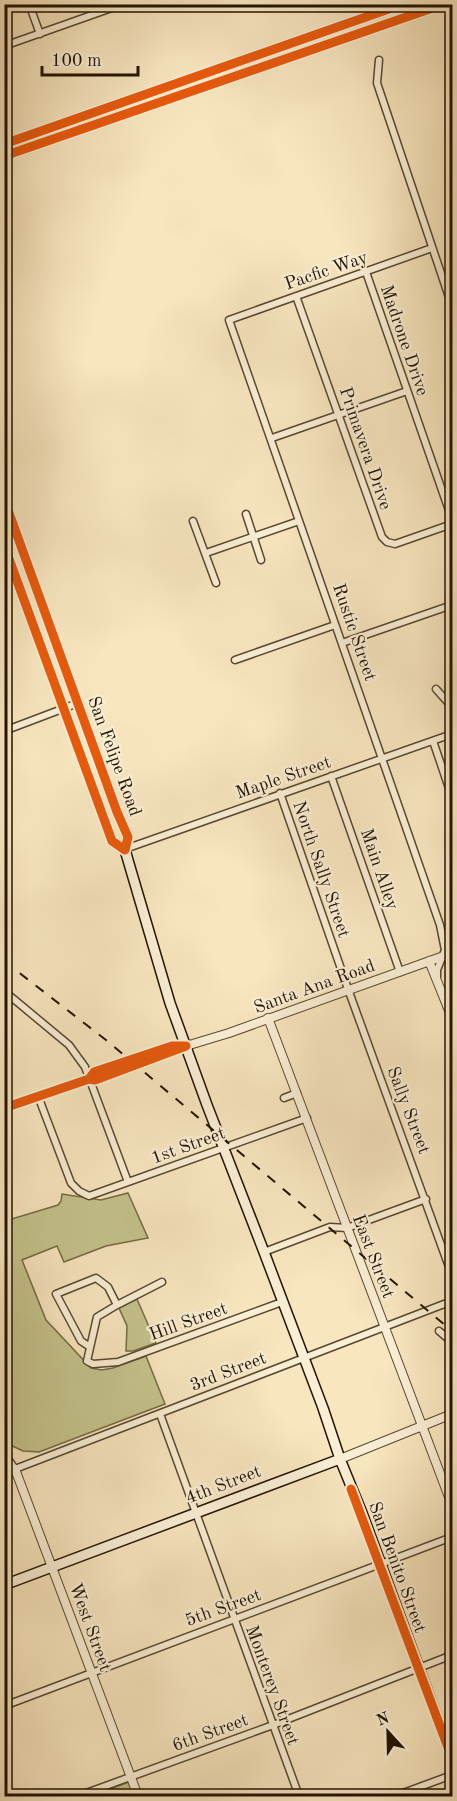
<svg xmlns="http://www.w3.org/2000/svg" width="457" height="1801" font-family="'Old Standard TT',serif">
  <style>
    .green { fill: #c5c38c; stroke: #736b46; stroke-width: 1.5 }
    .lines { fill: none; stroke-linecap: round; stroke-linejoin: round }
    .minor-casing { stroke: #574830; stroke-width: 9 }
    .tertiary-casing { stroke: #574830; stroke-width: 10 }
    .secondary-casing { stroke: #211300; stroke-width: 12 }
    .primary-casing { stroke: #211300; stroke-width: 12 }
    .minor { stroke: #faefd5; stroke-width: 6 }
    .tertiary { stroke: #faefd5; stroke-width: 8 }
    .secondary { stroke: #faefd5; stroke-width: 9 }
    .primary { stroke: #ecc380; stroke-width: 9 }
    .rail { stroke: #211300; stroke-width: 2; stroke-dasharray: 10 10; stroke-linecap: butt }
    .cycleway-casing { stroke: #faefd5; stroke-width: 13 }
    .cycleway { stroke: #e8590c; stroke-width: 9 }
    .labels { text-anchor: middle; stroke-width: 4.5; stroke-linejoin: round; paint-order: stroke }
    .street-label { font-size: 18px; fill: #211300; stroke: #faefd5 }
  </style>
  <rect width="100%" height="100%" fill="#f8e6bf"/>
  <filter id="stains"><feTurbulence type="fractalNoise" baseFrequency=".00333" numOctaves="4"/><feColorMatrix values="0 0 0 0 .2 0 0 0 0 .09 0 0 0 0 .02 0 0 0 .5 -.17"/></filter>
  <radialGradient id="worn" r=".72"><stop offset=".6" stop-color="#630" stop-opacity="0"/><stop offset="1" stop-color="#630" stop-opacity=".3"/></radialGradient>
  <path class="green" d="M128,1193L148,1238L106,1246L64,1262L57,1246L22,1260L46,1320L91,1368L102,1370L113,1368L146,1356L165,1404L39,1452L23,1451L6,1443L5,1444V1221L58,1205L61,1201L62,1194L101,1200Z
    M137,1299L156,1343L133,1351H126L127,1326L119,1308Z
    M129,1782L134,1796H90Z"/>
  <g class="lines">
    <g class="minor-casing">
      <path id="minor" d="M29,4L40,34
        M4,46L123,4
        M379,60L377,83L452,306
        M432,248L229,320L440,925L445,950L437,970V977
        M366,272L452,519
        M296,296L382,537L387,542L395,544L452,524
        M272,438L407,391
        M246,514L261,560
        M193,521L216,583
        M206,553L299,521
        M342,643L452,605
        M235,660L335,625
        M436,689L452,707
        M4,731L78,703
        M433,741L452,797
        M331,776L400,972
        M280,793L348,989L452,1275
        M125,849L452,734
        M4,991L69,1045L85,1067L128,1182
        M38,1096L71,1183L79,1191L89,1196L307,1118
        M284,1098L297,1093
        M264,1252L330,1227L347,1228L426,1199
        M117,1305L97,1317L87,1361L93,1364L118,1362L282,1302
        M439,1331L452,1342
        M90,1347L81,1341L56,1294L96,1278L108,1287L117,1305L162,1282
        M160,1414L299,1796
        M4,1453L15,1469L452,1301
        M4,1706L452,1537
        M78,1796L273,1725L452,1655
        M395,1796L452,1775"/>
    </g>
    <g class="tertiary-casing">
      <path id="tertiary" d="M429,961L452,1018
        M268,1018L452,1505
        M186,1046L229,1033L452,953
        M4,1108L89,1079L95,1080L186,1046H172L94,1072L89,1079
        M340,1459L452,1414
        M15,1469L138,1796"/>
    </g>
    <g class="secondary-casing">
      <path id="secondary" d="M4,499L117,812L128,837L125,850L170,1003L207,1105L264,1252L323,1408L340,1459L362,1513L452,1758
        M4,545L112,841L125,850
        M4,1585L340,1459"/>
    </g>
    <g class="primary-casing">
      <path id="primary" d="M4,144L403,4
        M4,156L444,4"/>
    </g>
    <use href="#minor" class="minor"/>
    <use href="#tertiary" class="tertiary"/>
    <use href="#secondary" class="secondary"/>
    <use href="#primary" class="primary"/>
    <path class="rail" d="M4,961L106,1040L452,1331"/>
    <g class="cycleway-casing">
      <path id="cycleway" d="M4,144L403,4
        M4,156L444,4
        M4,499L117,812L128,837L125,850L112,841L4,545
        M4,1108L89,1079L95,1080L186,1046H172L94,1072L89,1079
        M351,1489L452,1758"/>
    </g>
    <use href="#cycleway" class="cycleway"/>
  </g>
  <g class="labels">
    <g class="street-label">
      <text transform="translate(326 270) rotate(-19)" y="6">Pacfic Way</text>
      <text transform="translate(405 340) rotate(71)" y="6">Madrone Drive</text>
      <text transform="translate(366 448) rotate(71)" y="6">Primavera Drive</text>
      <text transform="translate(355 632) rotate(71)" y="6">Rustic Street</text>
      <text transform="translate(115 756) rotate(70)" y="6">San Felipe Road</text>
      <text transform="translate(283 777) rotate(-19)" y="6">Maple Street</text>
      <text transform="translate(322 869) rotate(71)" y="6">North Sally Street</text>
      <text transform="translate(380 869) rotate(71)" y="6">Main Alley</text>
      <text transform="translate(314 986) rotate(-20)" y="6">Santa Ana Road</text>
      <text transform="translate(409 1110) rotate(69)" y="6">Sally Street</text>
      <text transform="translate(188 1145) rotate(-20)" y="6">1st Street</text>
      <text transform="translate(374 1256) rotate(69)" y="6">East Street</text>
      <text transform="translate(188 1321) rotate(-20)" y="6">Hill Street</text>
      <text transform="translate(228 1371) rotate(-21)" y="6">3rd Street</text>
      <text transform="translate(223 1484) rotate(-21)" y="6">4th Street</text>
      <text transform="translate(398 1567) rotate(70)" y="6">San Benito Street</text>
      <text transform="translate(223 1607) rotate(-20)" y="6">5th Street</text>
      <text transform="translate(91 1627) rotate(70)" y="6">West Street</text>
      <text transform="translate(273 1685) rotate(70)" y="6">Monterey Street</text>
      <text transform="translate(210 1732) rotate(-20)" y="6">6th Street</text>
    </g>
  </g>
  <rect width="457" height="1801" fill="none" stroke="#f8e6bf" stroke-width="24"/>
  <rect x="6" y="6" width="445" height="1789" fill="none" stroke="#211300" stroke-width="3"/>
  <rect x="12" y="12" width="433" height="1777" fill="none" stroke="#211300" stroke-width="1.5"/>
  <g transform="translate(388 1732) rotate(338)" stroke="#faefd5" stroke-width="4.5" paint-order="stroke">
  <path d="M0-4.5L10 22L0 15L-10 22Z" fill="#211300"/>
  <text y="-9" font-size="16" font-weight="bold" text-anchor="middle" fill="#211300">N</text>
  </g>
  <path d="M42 66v9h96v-9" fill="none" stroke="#211300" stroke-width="3"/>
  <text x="51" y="66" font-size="18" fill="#211300" stroke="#faefd5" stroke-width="4.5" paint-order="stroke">100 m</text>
  <rect width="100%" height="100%" filter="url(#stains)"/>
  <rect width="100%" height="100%" fill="url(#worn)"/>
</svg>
